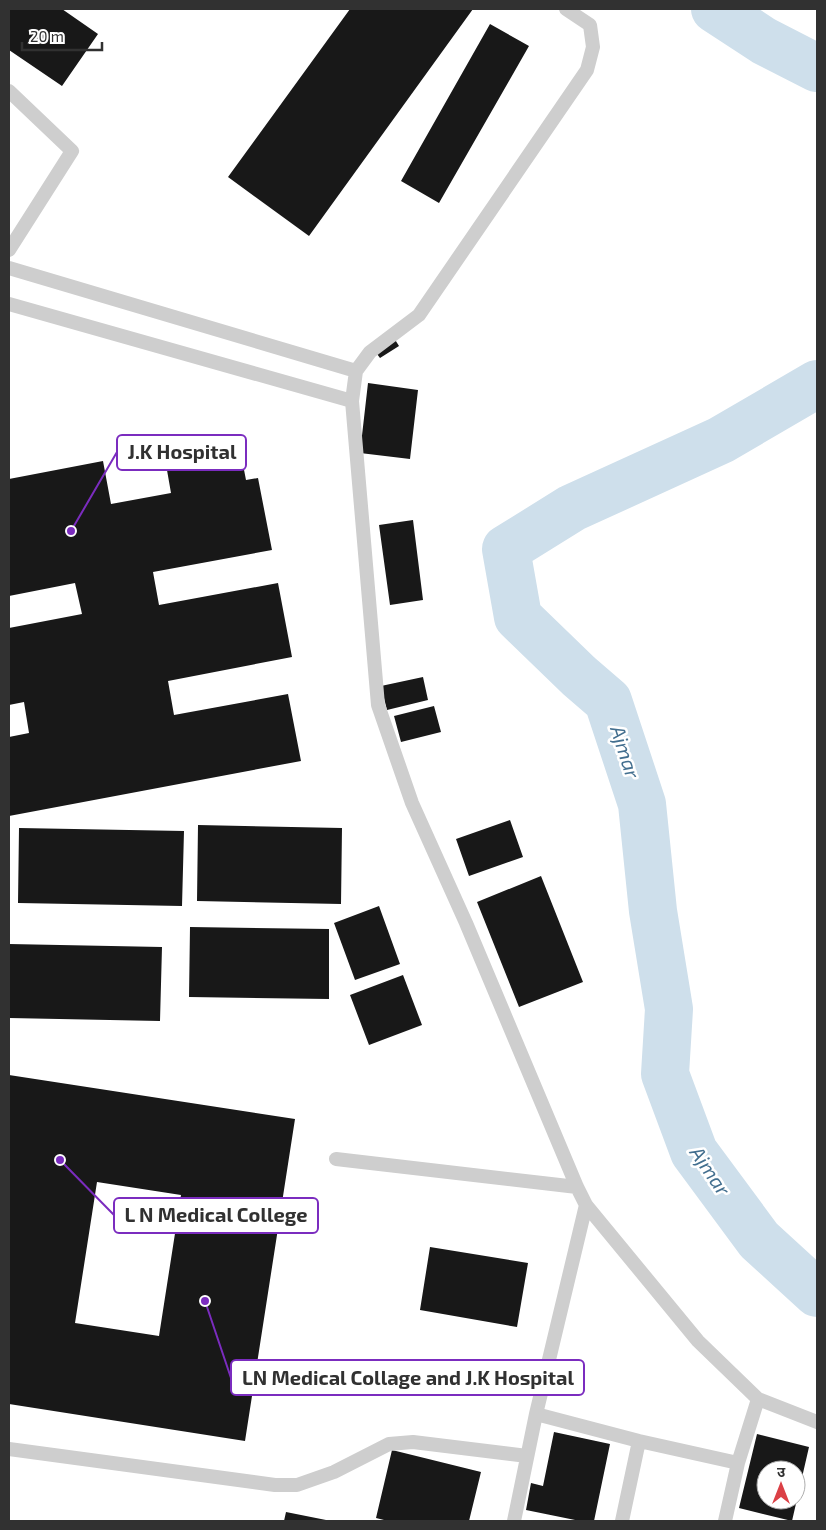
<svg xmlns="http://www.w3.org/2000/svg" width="826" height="1530" font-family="'Exo 2','Noto Sans Devanagari',sans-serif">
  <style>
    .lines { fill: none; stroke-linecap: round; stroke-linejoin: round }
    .river { stroke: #cedfeb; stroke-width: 48 }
    .building { fill: #181818; fill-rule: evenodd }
    .service { stroke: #cecece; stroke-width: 14 }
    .labels { text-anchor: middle; stroke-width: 5; stroke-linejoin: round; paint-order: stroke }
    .water-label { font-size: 20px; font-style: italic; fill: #436f8f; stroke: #fff }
    .leader { fill: none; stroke: #7b2cbf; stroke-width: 2 }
    .callout-dot { fill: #7b2cbf; stroke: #fff; stroke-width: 2 }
    .callout { fill: #fff; stroke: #7b2cbf; stroke-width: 2 }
    .callout-label { font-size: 20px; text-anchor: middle; font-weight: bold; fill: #313131 }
  </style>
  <rect width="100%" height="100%" fill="#fff"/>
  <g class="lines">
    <path class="river" d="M715,9L764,41L817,68
      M817,384L721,440L572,508L506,549L518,617L579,676L608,701L642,804L653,911L669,1009L665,1074L694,1152L759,1240L817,1293"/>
  </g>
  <path class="building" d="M9,9H62L98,34L62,86L9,50Z
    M350,9H473L309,236L228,177Z
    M490,24L529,46L439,203L401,181Z
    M394,338L399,346L380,358L374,350Z
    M368,383L418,390L410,459L360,453Z
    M238,439L246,480L258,478L272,550L153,572L159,605L278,583L292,657L168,681L174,715L288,694L301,761L9,816V737L29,733L24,702L9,705V628L82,614L75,583L9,596V479L103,461L111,504L171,493L164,453Z
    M413,520L423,600L390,605L379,525Z
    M423,677L428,700L387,710L381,686Z
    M434,706L441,732L401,742L394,716Z
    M510,820L523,857L469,876L456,839Z
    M198,825L342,828L341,904L197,901Z
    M19,828L184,831L182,906L18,903Z
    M541,876L583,982L519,1007L477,902Z
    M379,906L400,964L355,980L334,923Z
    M190,927L329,929V999L189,997Z
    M9,944L162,947L160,1021L9,1018Z
    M403,975L422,1025L369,1045L350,995Z
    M9,1075L295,1119L245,1441L9,1404ZM97,1182L181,1195L159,1336L75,1323Z
    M430,1247L528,1263L517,1327L420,1310Z
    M554,1432L610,1444L594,1521H580L526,1510L531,1483L543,1486Z
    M757,1434L809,1447L792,1521L739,1508ZM766,1470H796V1500H766Z
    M392,1450L481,1472L469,1521H388L376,1518Z
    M286,1512L326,1520V1521H284Z"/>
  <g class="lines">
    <path class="service" d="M566,9L590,25L593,47L587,70L419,315L370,352L356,371L352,401L378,705L412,803L466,923L577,1187L586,1205L698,1341L758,1399L817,1422
      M9,91L72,151L9,250
      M9,268L356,371
      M9,304L352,401
      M336,1159L577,1187
      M536,1414L639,1441L738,1463
      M9,1449L275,1485H297L334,1472L389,1444L413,1442L527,1456
      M514,1521L536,1414L586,1205
      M622,1521L639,1441
      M725,1521L738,1463L758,1399"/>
  </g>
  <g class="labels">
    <g class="water-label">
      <text transform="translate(625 752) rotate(72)" y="7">Ajmar</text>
      <text transform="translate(710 1171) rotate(56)" y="7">Ajmar</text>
    </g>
  </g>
  <path class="leader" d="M71 531L117 452M60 1160L114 1215M205 1301L231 1378"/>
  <g class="callout-dot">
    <circle cx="71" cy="531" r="5"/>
    <circle cx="60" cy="1160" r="5"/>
    <circle cx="205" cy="1301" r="5"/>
  </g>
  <g class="callout">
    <rect x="117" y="435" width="129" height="35" rx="5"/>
    <rect x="114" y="1198" width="204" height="35" rx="5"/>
    <rect x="231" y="1360" width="353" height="35" rx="5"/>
  </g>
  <g class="callout-label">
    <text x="182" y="459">J.K Hospital</text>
    <text x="216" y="1222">L N Medical College</text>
    <text x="408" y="1385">LN Medical Collage and J.K Hospital</text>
  </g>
  <rect width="826" height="1530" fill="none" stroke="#313131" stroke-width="20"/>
  <g transform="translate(781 1485)"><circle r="24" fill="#ffffff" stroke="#adadad"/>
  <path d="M0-4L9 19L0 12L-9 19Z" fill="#db4046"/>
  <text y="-8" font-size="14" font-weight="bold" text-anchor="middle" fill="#313131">उ</text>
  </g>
  <path d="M22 42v8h80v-8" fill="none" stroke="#313131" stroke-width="2.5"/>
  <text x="30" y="42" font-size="15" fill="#313131" stroke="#ffffff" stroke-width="4" paint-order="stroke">20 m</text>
</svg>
